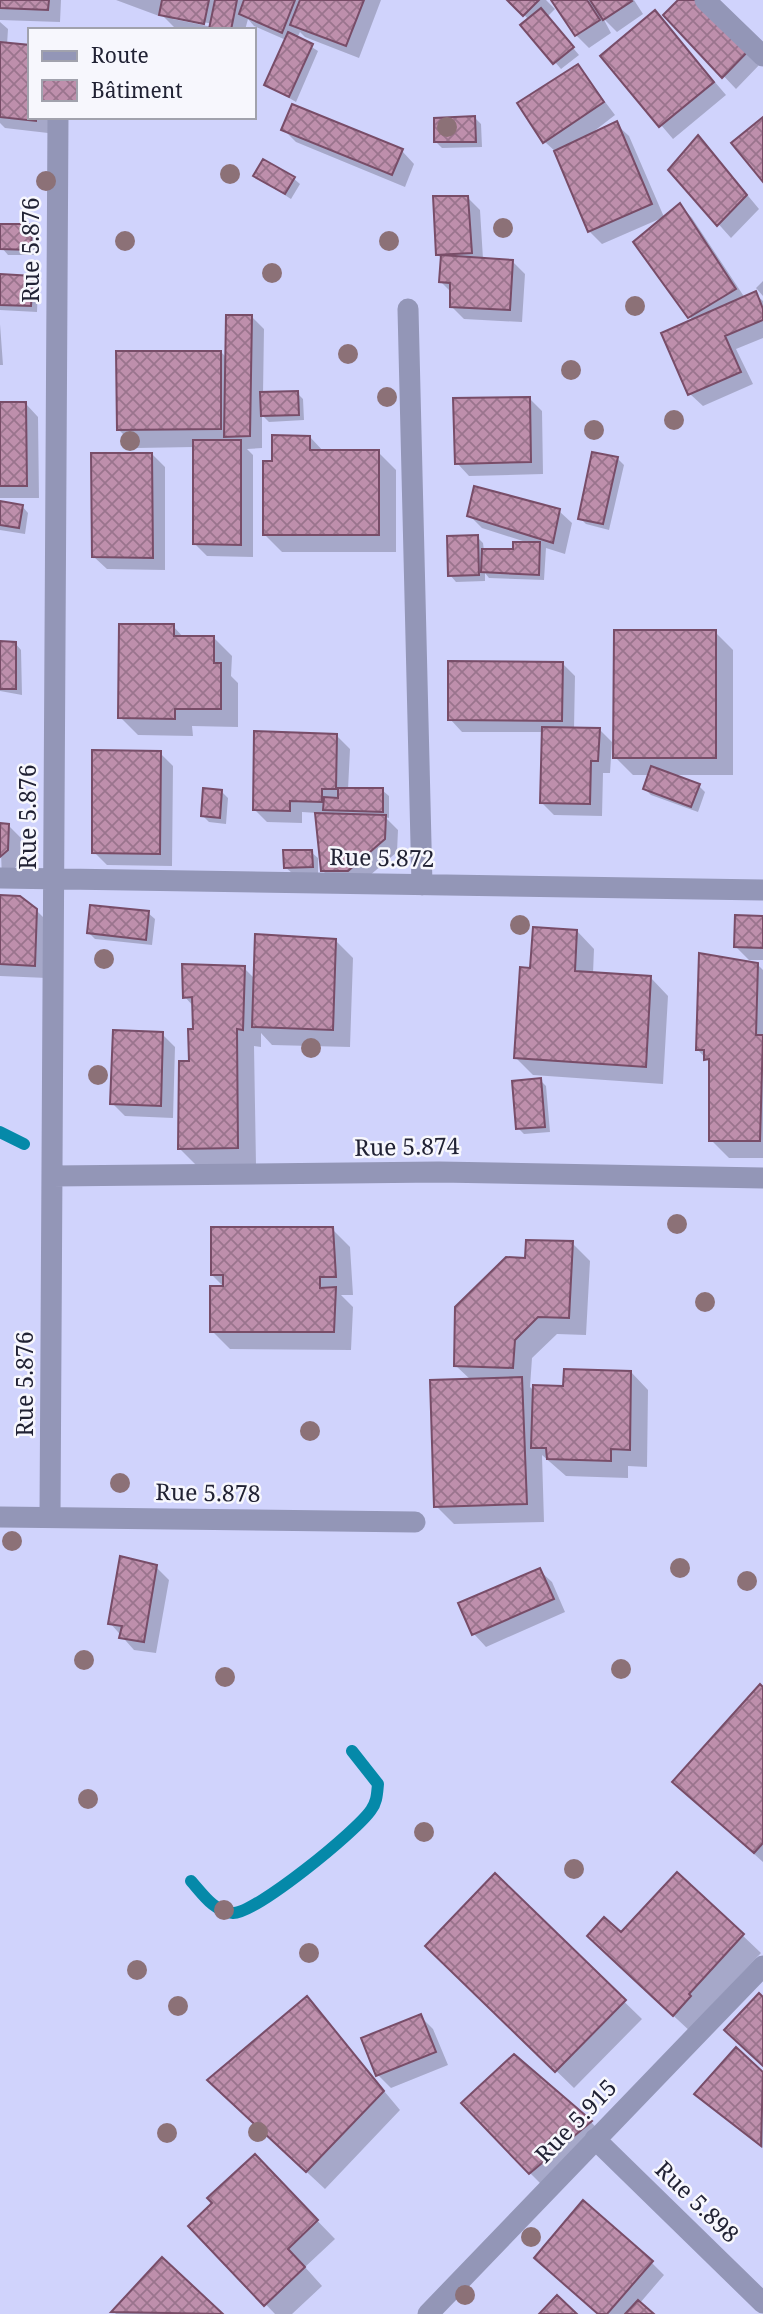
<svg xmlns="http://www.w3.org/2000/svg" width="763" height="2314" font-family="'Noto Serif',serif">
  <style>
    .shadow { fill: #0003; fill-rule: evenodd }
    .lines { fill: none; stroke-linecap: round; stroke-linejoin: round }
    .stream { stroke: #0589a9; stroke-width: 12 }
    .building { fill: url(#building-cross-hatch); stroke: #784d68; stroke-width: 2 }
    .minor { stroke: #9396b7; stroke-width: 21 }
    .tree { fill: #8c7177 }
    .labels { text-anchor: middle; stroke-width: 5; stroke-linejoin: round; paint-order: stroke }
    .street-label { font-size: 23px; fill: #212234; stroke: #f7f7fd }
  </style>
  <defs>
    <pattern id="building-cross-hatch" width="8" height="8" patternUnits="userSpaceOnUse" patternTransform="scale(1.75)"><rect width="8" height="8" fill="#be8fac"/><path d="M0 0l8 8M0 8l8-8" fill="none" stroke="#9a748d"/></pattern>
  </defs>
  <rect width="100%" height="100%" fill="#d0d3fc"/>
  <path class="shadow" d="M0,0H61L60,22L0,20Z
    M116,0H381L359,58L305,37L300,32L297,38L318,51L296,102L267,85L286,40L254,26L248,19L245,30L174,27L160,13L159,16ZM173,16L213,24L212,27L173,19Z
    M510,0H546L555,9L547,17L579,55L561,69L523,25L529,20Z
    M553,0H634L643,14L617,32L603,18L611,33L589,48L576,35Z
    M680,0L763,61L736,89L666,15Z
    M655,12L726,95L673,139L602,56Z
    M0,22L8,29L7,45L30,117H50L48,133L5,128L0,123Z
    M578,66L615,115L584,139L616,124L629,136L664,217L602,244L589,231L557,153L545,142Z
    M475,118L481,124L482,147L442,148L436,142Z
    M283,129L402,151L414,164L405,187L296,142Z
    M710,150L759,209L731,238L670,170Z
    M255,176L293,178L300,184L291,199Z
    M467,197L480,210L483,259L512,261L525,274L522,322L464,319L452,307V293L441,282L442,259L437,254Z
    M680,205L692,218L745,298L755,294L763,301V338L736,349L753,384L703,406L690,394L693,321L690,317Z
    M31,226L37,232L36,255H8L2,248Z
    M0,276L32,278L38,284L37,312L0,310Z
    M763,281V296L756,288Z
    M251,316L264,329L263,394L297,393L303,399L304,420L269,422L262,415V448L247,449L253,455V557L207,556L195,544L194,447L137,448L119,430L221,352L227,358Z
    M0,324L3,365H0Z
    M529,398L542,411L543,474L469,476L457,463Z
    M0,404H26L38,417L39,498H0Z
    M310,437L324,452H378L396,470V552H282L264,534L274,463Z
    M152,454L165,467V570L107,569L94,557Z
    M618,459L624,465L609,530L586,524L580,518Z
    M0,503L22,506L28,513L25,534L0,530Z
    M559,511L572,523L565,554L546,548L544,580L489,578L485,573V581L456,582L450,575L477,537L483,543L484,551H515L529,543L482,528L469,515Z
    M173,626L184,638H214L232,656L231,676L238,683V727L192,726L193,736L138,735L120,717Z
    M715,632L733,650V775H671L699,786L705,792L698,812L651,795L645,789L650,775H633L615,757Z
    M0,643H15L21,650L22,695L0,691Z
    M562,663L575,676L574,729H599L612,742L610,773H603L602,816L554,815L541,802L543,732H462L450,719Z
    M337,736L350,749L348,790H382L389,796V818L385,817L398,830L397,852L361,883H335L322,870L317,813L302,812V823L267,822L255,810Z
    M160,753L173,766L172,866L107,865L94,852Z
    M222,792L228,798L226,824L209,822L202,815Z
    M0,825H8L21,838L20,863L2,880Z
    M311,852L318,858V873H292L285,867Z
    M0,897L36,910L49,923L47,978L0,976Z
    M148,913L155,919L152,945L95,939L89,933Z
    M763,917V960H749L736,947Z
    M577,931L594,949L593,974L651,978L668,996L663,1084L533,1075L515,1057L532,970Z
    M335,940L353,958L350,1047L272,1045L261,1033V1047L254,1046L256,1165L197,1166L179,1148L191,1063L193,1006L185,997L244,968L255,979Z
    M758,965L763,970V1158H729L711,1140V1064L698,1050Z
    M162,1034L175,1047L173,1118L125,1116L112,1103Z
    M540,1080L546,1086L550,1132L524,1134L518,1128Z
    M332,1229L350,1247L353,1295H341L353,1307L351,1350L230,1349L212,1331L225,1288L212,1275Z
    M572,1243L590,1261L586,1335L557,1334L532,1358L530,1387L534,1391L565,1387L631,1372L648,1390L647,1467L628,1466V1478L566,1476L542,1455L544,1522L454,1524L436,1506L471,1380L456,1366L527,1260Z
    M156,1567L169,1580L156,1653L134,1650L110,1623Z
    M539,1570L552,1582L565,1612L486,1647L474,1634Z
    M763,1690V1862L674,1782Z
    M678,1874L761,1953L705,2012L692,2033L607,1954Z
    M495,1876L642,2019L574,2088L427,1946Z
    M306,1998L400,2110L325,2189L227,2098Z
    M420,2016L433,2029L448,2065L391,2088L378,2075Z
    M736,2050L763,2074V2148L696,2094Z
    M591,2122L608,2140L548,2191L530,2173Z
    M272,2174L335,2239L305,2267L322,2286L292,2314H275L191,2226Z
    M162,2259L220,2314H116L114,2312Z
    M652,2263L664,2275L640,2303L652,2314H599Z"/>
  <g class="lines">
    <path class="stream" d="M0,1132L24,1144
      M191,1881C202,1893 214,1912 233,1913C255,1914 357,1831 371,1810C377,1802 377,1794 378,1784L352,1751"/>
  </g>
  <path class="building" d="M0,0H49L48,10L0,8Z
    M162,0H209L204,24L159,15Z
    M215,0H237L231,30L209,29Z
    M244,0H295L282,33L239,14Z
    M300,0H364L346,46L290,25Z
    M507,0H539L523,16Z
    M551,0H587L600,20L575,36Z
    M590,0H631L632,1L603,20Z
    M678,0H714L755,44L722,78L663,15Z
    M541,8L574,47L553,64L520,25Z
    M655,10L714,82L659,127L600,56Z
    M288,32L313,44L289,97L264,85Z
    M0,42L30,45V117H36V121L0,117Z
    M578,64L604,102L543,143L517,103Z
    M292,104L403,149L392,175L281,130Z
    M475,116L476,142H434V118Z
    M763,117V182L731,143Z
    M617,121L652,204L588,232L554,151Z
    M698,135L747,195L717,226L668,170Z
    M263,159L295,177L285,194L253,176Z
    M433,196H468L472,253L436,255Z
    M680,203L736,289L688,318L633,242Z
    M0,224H32L31,250L0,249Z
    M441,255L513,260L510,310L450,307V283L439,282Z
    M0,274L33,276L31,306L0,305Z
    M756,291L763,309V320L725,336L741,372L688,395L661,333Z
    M226,315H252L250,436L224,437Z
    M116,351H221V429L117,430Z
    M298,391L299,415L261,416L260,392Z
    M530,397L531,462L455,464L453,398Z
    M0,402H26L27,486H0Z
    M272,435L310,436V450H379V535H263V461H272Z
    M193,440H241V545L193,544Z
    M592,452L618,457L603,524L578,519Z
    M91,453H152L153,558L92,557Z
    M474,486L560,509L553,543L467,516Z
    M0,501L23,505L19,528L0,525Z
    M478,535L479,575L448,576L447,536Z
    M513,542H540L539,575L481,572L482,549H513Z
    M119,624H174V636H214V663H221V709H175V719L118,718Z
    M614,630H716V758H613Z
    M0,641L16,642V689H0Z
    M448,661L563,662L562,721L448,720Z
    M542,727L600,728L598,761H591L590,804L540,803Z
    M254,731L337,734L336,789H322V802L290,801V811L253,810Z
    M92,750L161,751L160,854L92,853Z
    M651,766L700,784L691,807L643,789Z
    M203,788L222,790L220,818L201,816Z
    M338,788H383V812L323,810L324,797L338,798Z
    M315,813L386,815L385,839L348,871H321Z
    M0,823L9,824L8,850L0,857Z
    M283,850H312L313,867L284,868Z
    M0,895L20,896L37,909L35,966L0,964Z
    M90,905L149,911L146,940L87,933Z
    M735,915L763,916V948L734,947Z
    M533,927L577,930L575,971L651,976L646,1067L514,1058L520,967L530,968Z
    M255,934L336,939L333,1030L252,1027Z
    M699,953L758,963L756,1035H763L760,1141H709V1059L704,1060V1050H696Z
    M182,964L245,966L243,1030L237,1029L238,1148L178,1149L179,1061H189L188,1029H193L192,997L183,998Z
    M113,1030L163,1032L161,1106L110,1104Z
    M541,1078L545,1127L516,1129L512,1081Z
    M211,1227H333L336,1277H320V1288L336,1287L334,1332H210V1286H223V1275H211Z
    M526,1240L573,1241L569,1318L538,1317L515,1340L513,1368L454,1366L455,1307L506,1257L525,1258Z
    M564,1369L631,1371L630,1450L611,1449V1461L547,1459L546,1448H531L533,1385L563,1386Z
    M522,1377L527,1504L434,1507L430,1380Z
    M120,1556L157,1565L144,1642L119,1638L122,1626L108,1624Z
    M540,1568L554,1599L472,1635L458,1603Z
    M760,1684L763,1687V1843L754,1853L672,1782Z
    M677,1872L744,1934L689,1994L691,1996L673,2016L587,1936L604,1917L621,1932Z
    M495,1873L626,2000L555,2072L425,1946Z
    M759,1993L763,1997V2066L724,2030Z
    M307,1996L384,2091L306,2172L207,2080Z
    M421,2014L436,2052L376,2076L361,2038Z
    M736,2047L763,2072L761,2146L694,2094Z
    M514,2054L592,2121L529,2174L461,2103Z
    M255,2154L318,2220L288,2249L305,2267L264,2306L188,2226L212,2203L207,2198Z
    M583,2200L653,2261L607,2314H598L534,2258Z
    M162,2257L223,2314L111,2312Z
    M557,2295L577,2314H539Z
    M638,2300L654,2314H625Z"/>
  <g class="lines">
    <path class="minor" d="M705,0L763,56
      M408,309L422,885
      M0,878L763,890
      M52,1176L439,1172L763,1178
      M0,1517L415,1522
      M50,1517L58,117
      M595,2139L763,2303
      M428,2314L763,1966"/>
  </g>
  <g class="tree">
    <circle cx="447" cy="127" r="10"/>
    <circle cx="230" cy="174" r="10"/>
    <circle cx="46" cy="181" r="10"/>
    <circle cx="503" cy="228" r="10"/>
    <circle cx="125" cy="241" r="10"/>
    <circle cx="389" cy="241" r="10"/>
    <circle cx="272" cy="273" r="10"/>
    <circle cx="635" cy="306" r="10"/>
    <circle cx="348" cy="354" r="10"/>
    <circle cx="571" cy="370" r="10"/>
    <circle cx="387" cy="397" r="10"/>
    <circle cx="674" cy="420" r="10"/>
    <circle cx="594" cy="430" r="10"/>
    <circle cx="130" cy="441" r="10"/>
    <circle cx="520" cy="925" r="10"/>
    <circle cx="104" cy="959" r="10"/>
    <circle cx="311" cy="1048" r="10"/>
    <circle cx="98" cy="1075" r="10"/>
    <circle cx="677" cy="1224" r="10"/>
    <circle cx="705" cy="1302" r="10"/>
    <circle cx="310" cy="1431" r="10"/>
    <circle cx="120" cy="1483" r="10"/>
    <circle cx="12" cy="1541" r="10"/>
    <circle cx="680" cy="1568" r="10"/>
    <circle cx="747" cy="1581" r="10"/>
    <circle cx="84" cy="1660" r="10"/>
    <circle cx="621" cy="1669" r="10"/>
    <circle cx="225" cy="1677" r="10"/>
    <circle cx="88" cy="1799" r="10"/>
    <circle cx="424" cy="1832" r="10"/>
    <circle cx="574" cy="1869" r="10"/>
    <circle cx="224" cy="1910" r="10"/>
    <circle cx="309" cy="1953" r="10"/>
    <circle cx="137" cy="1970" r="10"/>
    <circle cx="178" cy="2006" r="10"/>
    <circle cx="258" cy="2132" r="10"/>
    <circle cx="167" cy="2133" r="10"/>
    <circle cx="531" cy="2237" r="10"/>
    <circle cx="465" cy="2295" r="10"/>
  </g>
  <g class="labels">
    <g class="street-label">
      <text transform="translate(31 250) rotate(-90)" y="8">Rue 5.876</text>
      <text transform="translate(28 817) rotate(-90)" y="8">Rue 5.876</text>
      <text transform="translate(382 858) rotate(1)" y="8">Rue 5.872</text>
      <text transform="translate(407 1147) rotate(-1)" y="8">Rue 5.874</text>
      <text transform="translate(25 1384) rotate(-90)" y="8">Rue 5.876</text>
      <text transform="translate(208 1493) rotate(1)" y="8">Rue 5.878</text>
      <text transform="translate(576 2121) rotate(-46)" y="8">Rue 5.915</text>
      <text transform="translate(697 2202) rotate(44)" y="8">Rue 5.898</text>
    </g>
  </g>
  <rect x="28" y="28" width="228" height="91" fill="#f7f7fd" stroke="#a1a2ad" stroke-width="2"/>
  <rect x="42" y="51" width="35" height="10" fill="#9396b7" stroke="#a1a2ad" stroke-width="2"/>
  <text x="91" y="63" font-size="21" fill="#212234">Route</text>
  <rect x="42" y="80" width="35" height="21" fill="url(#building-cross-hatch)" stroke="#a1a2ad" stroke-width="2"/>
  <text x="91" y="98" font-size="21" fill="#212234">Bâtiment</text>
</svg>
